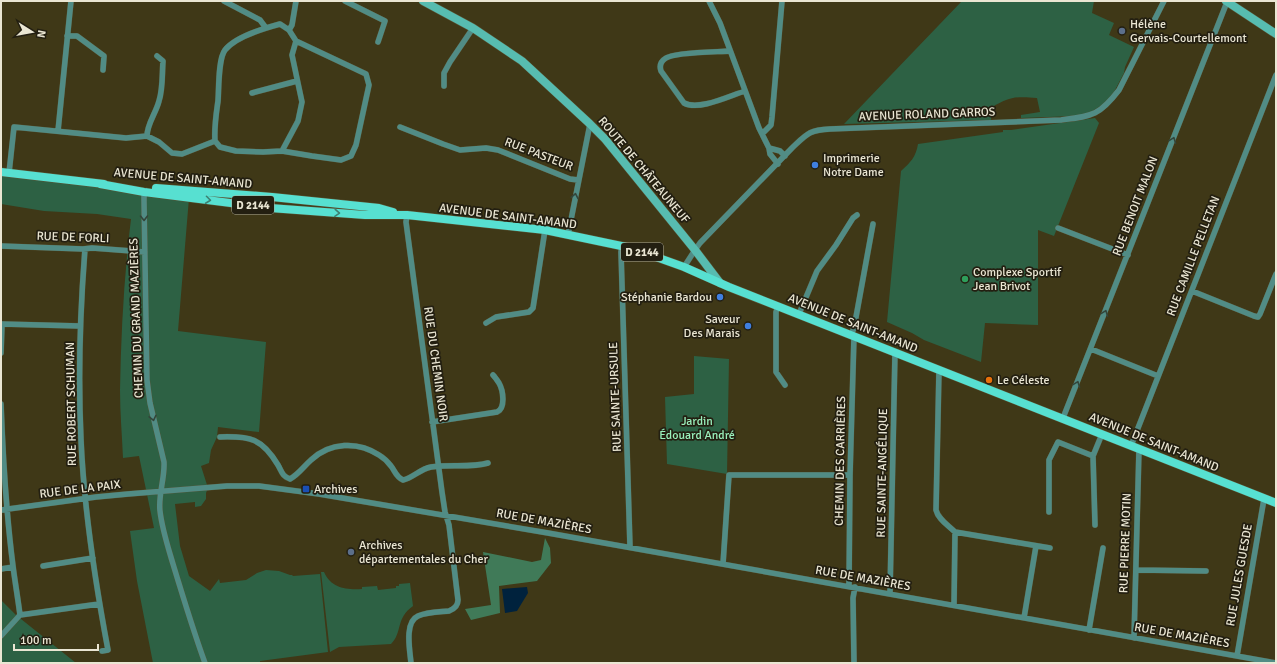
<svg xmlns="http://www.w3.org/2000/svg" width="1277" height="664" font-family="Signika,sans-serif">
  <style>
    .green { fill: #2d6144 }
    .forest { fill: #407a58 }
    .water { fill: #00223d }
    .lines { fill: none; stroke-linecap: round; stroke-linejoin: round }
    .street-casing { stroke: #5a5435; stroke-width: 6 }
    .secondary-casing { stroke: #5a5435; stroke-width: 9 }
    .primary-casing { stroke: #5a5435; stroke-width: 9 }
    .street { stroke: #518c85; stroke-width: 5.5 }
    .secondary { stroke: #57bcb0; stroke-width: 8 }
    .primary { stroke: #57e0d1; stroke-width: 8 }
    .oneway { stroke: #33453a }
    .oneway2 { stroke: #3d8071 }
    .service-dot { fill: #5c6f8a; stroke: #231f11; stroke-width: 1.5 }
    .shop-dot { fill: #3f7fe0; stroke: #231f11; stroke-width: 1.5 }
    .leisure-dot { fill: #2e9e5b; stroke: #231f11; stroke-width: 1.5 }
    .food-dot { fill: #e8710a; stroke: #231f11; stroke-width: 1.5 }
    .transit-dot { fill: #1a4fb4; stroke: #231f11; stroke-width: 1.5 }
    .labels { text-anchor: middle; stroke-width: 3.5; stroke-linejoin: round; paint-order: stroke }
    .shield { fill: #231f11; stroke: #aeaa99; stroke-width: 1 }
    .shield-label { font-size: 11px; font-weight: bold; fill: #eae6d3 }
    .poi-label { font-size: 12px; fill: #eae6d3; stroke: #231f11; text-anchor: start }
    .street-label { font-size: 12px; fill: #eae6d3; stroke: #231f11 }
    .park-label { font-size: 12px; fill: #9af0bc; stroke: #231f11 }
  </style>
  <rect width="100%" height="100%" fill="#3f3817"/>
  <path class="green" d="M962,1H1094L1092,13L1114,23L1109,35L1134,47L1125,67L1124,73L1114,92L1105,103L1091,112L1076,116L1021,118V115L1040,112L1037,98C1016,96 1010,97 992,107L991,120L844,124Z
    M1095,118L1099,123L1054,236L1038,230V325L985,323L981,362L924,340L912,333L887,322L901,171C910,163 916,157 918,144L1003,132V130H1011Z
    M1,172L189,198L178,331L266,342L259,432L218,427L217,437L211,450L209,463L201,466L208,488L206,493V499L201,506L195,507V502L175,504L180,546L189,576L210,591L219,579L220,583L246,580L257,573L266,570L279,571L290,575H292L293,576L320,574L328,652L260,661V663H153L137,581L130,531L154,528L139,456L123,458C122,435 120,413 120,390C121,333 124,276 131,219L97,214L44,211L1,204Z
    M694,356L729,359L727,474L667,464L665,397L694,394Z
    M321,572H324C331,588 346,590 362,589V587L377,586L378,590L396,588V586H399V584L410,583L413,606C395,619 403,632 391,644L339,647L330,652Z
    M1,600L16,615L76,663H1Z"/>
  <path class="forest" d="M545,538L550,548L551,563L537,581L499,586L500,613L471,620L465,609L491,605L483,552L532,562L541,560Z"/>
  <path class="water" d="M527,587L528,593L517,611L505,613L502,589Z"/>
  <g class="lines">
    <g class="street-casing">
      <path id="street" d="M224,1L260,20L266,28
        M345,1L385,21L378,42
        M709,1L720,23L759,128L769,148L770,154L778,164
        M289,30L280,24C265,28 235,37 225,50C218,59 219,89 218,101C216,115 214,127 215,141L220,147L236,151L263,152L282,151L312,156L341,160L351,156L356,145L369,85L366,74L296,41
        M67,36H77L104,56L103,70
        M730,51C718,52 675,52 666,58C661,61 659,65 661,71L684,103C699,111 729,96 745,91
        M444,86V73L450,62L473,28
        M252,93L297,81
        M400,127L443,144L460,150L486,148L498,150L570,179L578,180
        M58,131L71,1
        M762,134L771,125L772,117L782,1
        M147,136C147,124 156,113 159,101C163,89 162,74 163,61L157,56
        M769,148L780,151L785,156
        M282,151L298,121L302,102L292,55L296,41L289,30L292,25L296,1
        M9,173L14,127L126,138L147,136L159,142L172,153L182,154L215,141
        M146,191L144,192V201L147,380L150,403L164,462C165,478 158,495 160,511C162,529 168,547 173,564C183,597 193,630 205,663
        M407,215L406,222L442,492L445,512L449,525L458,600C458,606 454,609 449,611C439,612 427,612 418,616C404,622 410,651 411,663
        M1058,228L1128,255
        M568,235L590,124
        M1,246L83,249L92,248L145,252
        M622,246L621,252L630,547
        M85,249C80,312 78,376 81,440C84,510 95,581 108,650L102,651
        M684,267L695,250L700,243L792,148C807,134 809,130 830,129L1061,120C1092,116 1099,116 1119,90L1164,1
        M1192,291L1254,316L1258,317L1260,314L1276,274
        M778,306L776,312V372L785,385
        M799,314L817,271L836,245L853,218L857,215
        M486,323L496,317L529,312L533,308L545,230
        M1,324L80,326
        M851,335L854,328L873,224
        M1091,349L1158,376
        M1,353L2,325
        M939,370L936,510C938,519 948,525 955,532L954,605
        M1,404C3,458 6,512 13,566C15,582 18,599 20,615
        M1063,418L1227,2
        M432,422L497,412C506,408 503,390 499,383C497,380 495,377 493,375
        M220,437C250,436 262,438 278,465C282,472 282,476 290,479C299,474 303,467 311,460C330,442 358,441 379,455C384,458 388,462 391,466C395,471 396,477 403,480C413,478 420,469 431,467C450,464 470,468 488,463
        M1131,446L1276,75
        M1,510L96,497L128,494L227,486H259L319,494L548,533L1276,663
        M1049,512V460L1058,442L1093,456
        M1095,525L1093,456L1102,434
        M955,532L1050,548
        M723,564L729,475H850
        M43,566L93,558
        M1,569L13,567
        M1136,570L1206,571
        M849,586L850,475L854,336
        M890,593L895,352
        M1024,618L1036,546
        M1089,630L1103,548
        M1,636L20,615L99,604
        M1134,638L1139,449
        M1237,656L1264,499
        M854,663L853,598L855,587"/>
    </g>
    <g class="secondary-casing">
      <path id="secondary" d="M423,1L473,28L522,61L590,124L605,139L695,250L720,283
        M1226,1L1276,34"/>
    </g>
    <g class="primary-casing">
      <path id="primary" d="M1,172L104,184
        M100,184L144,192L270,208L365,215H407L545,230L631,248L684,267L729,287L1276,503
        M156,188L272,197L379,208L393,212"/>
    </g>
    <use href="#street" class="street"/>
    <use href="#secondary" class="secondary"/>
    <use href="#primary" class="primary"/>
  </g>
  <defs><path id="oneway-chevron" d="M-2-3.5L2.5 0L-2 3.5" fill="none" stroke-width="1.6" stroke-linecap="round" stroke-linejoin="round"/></defs>
  <g class="oneway">
    <use href="#oneway-chevron" transform="translate(1173 140) rotate(-69)"/>
    <use href="#oneway-chevron" transform="translate(575 196) rotate(-79)"/>
    <use href="#oneway-chevron" transform="translate(144 218) rotate(89)"/>
    <use href="#oneway-chevron" transform="translate(1105 313) rotate(-69)"/>
    <use href="#oneway-chevron" transform="translate(1077 384) rotate(-69)"/>
    <use href="#oneway-chevron" transform="translate(153 418) rotate(77)"/>
  </g>
  <g class="oneway2">
    <use href="#oneway-chevron" transform="translate(208 200) rotate(7)"/>
    <use href="#oneway-chevron" transform="translate(337 213) rotate(4)"/>
  </g>
  <g class="service-dot">
    <circle cx="1122" cy="31" r="4"/>
    <circle cx="351" cy="552" r="4"/>
  </g>
  <g class="shop-dot">
    <circle cx="815" cy="165" r="4"/>
    <circle cx="720" cy="297" r="4"/>
    <circle cx="748" cy="326" r="4"/>
  </g>
  <circle class="leisure-dot" cx="965" cy="279" r="4"/>
  <circle class="food-dot" cx="989" cy="380" r="4"/>
  <rect class="transit-dot" x="302" y="485" width="8" height="8" rx="2"/>
  <g class="labels">
    <g class="shield">
      <rect x="232" y="196" width="42" height="18" rx="3"/>
      <rect x="621" y="243" width="42" height="18" rx="3"/>
    </g>
    <g class="shield-label">
      <text x="253" y="209">D 2144</text>
      <text x="642" y="256">D 2144</text>
    </g>
    <g class="poi-label">
      <text x="1130" y="28">Hélène<tspan x="1130" dy="14">Gervais-Courtellemont</tspan></text>
      <text x="823" y="162">Imprimerie<tspan x="823" dy="14">Notre Dame</tspan></text>
      <text x="973" y="276">Complexe Sportif<tspan x="973" dy="14">Jean Brivot</tspan></text>
      <text x="712" y="301" text-anchor="end">Stéphanie Bardou</text>
      <text x="740" y="323" text-anchor="end">Saveur<tspan x="740" dy="14">Des Marais</tspan></text>
      <text x="997" y="384">Le Céleste</text>
      <text x="314" y="493">Archives</text>
      <text x="359" y="549">Archives<tspan x="359" dy="14">départementales du Cher</tspan></text>
    </g>
    <g class="street-label">
      <text transform="translate(927 114) rotate(-2)" y="4">AVENUE ROLAND GARROS</text>
      <text transform="translate(539 154) rotate(21)" y="4">RUE PASTEUR</text>
      <text transform="translate(644 170) rotate(50)" y="4">ROUTE DE CHÂTEAUNEUF</text>
      <text transform="translate(183 178) rotate(5)" y="4">AVENUE DE SAINT-AMAND</text>
      <text transform="translate(1135 206) rotate(-69)" y="4">RUE BENOIT MALON</text>
      <text transform="translate(508 216) rotate(7)" y="4">AVENUE DE SAINT-AMAND</text>
      <text transform="translate(73 237) rotate(2)" y="4">RUE DE FORLI</text>
      <text transform="translate(1193 256) rotate(-69)" y="4">RUE CAMILLE PELLETAN</text>
      <text transform="translate(136 318) rotate(-92)" y="4">CHEMIN DU GRAND MAZIÈRES</text>
      <text transform="translate(853 323) rotate(22)" y="4">AVENUE DE SAINT-AMAND</text>
      <text transform="translate(436 364) rotate(82)" y="4">RUE DU CHEMIN NOIR</text>
      <text transform="translate(615 397) rotate(-92)" y="4">RUE SAINTE-URSULE</text>
      <text transform="translate(71 404) rotate(-91)" y="4">RUE ROBERT SCHUMAN</text>
      <text transform="translate(1154 442) rotate(22)" y="4">AVENUE DE SAINT-AMAND</text>
      <text transform="translate(840 461) rotate(-89)" y="4">CHEMIN DES CARRIÈRES</text>
      <text transform="translate(882 473) rotate(-89)" y="4">RUE SAINTE-ANGÉLIQUE</text>
      <text transform="translate(80 489) rotate(-7)" y="4">RUE DE LA PAIX</text>
      <text transform="translate(544 521) rotate(10)" y="4">RUE DE MAZIÈRES</text>
      <text transform="translate(1125 543) rotate(-88)" y="4">RUE PIERRE MOTIN</text>
      <text transform="translate(1239 575) rotate(-80)" y="4">RUE JULES GUESDE</text>
      <text transform="translate(863 578) rotate(10)" y="4">RUE DE MAZIÈRES</text>
      <text transform="translate(1182 635) rotate(10)" y="4">RUE DE MAZIÈRES</text>
    </g>
    <g class="park-label">
      <text x="697" y="425">Jardin<tspan x="697" dy="14">Édouard André</tspan></text>
    </g>
  </g>
  <rect width="1277" height="664" fill="none" stroke="#eae6d3" stroke-width="4"/>
  <g transform="translate(32 32) rotate(101)" stroke="#231f11" stroke-width="3" paint-order="stroke">
  <path d="M0-3L7 15L0 10L-7 15Z" fill="#eae6d3"/>
  <text y="-6" font-size="11" font-weight="bold" text-anchor="middle" fill="#eae6d3">N</text>
  </g>
  <path d="M14 644v6h84v-6" fill="none" stroke="#eae6d3" stroke-width="2"/>
  <text x="20" y="644" font-size="12" fill="#eae6d3" stroke="#231f11" stroke-width="3" paint-order="stroke">100 m</text>
</svg>
